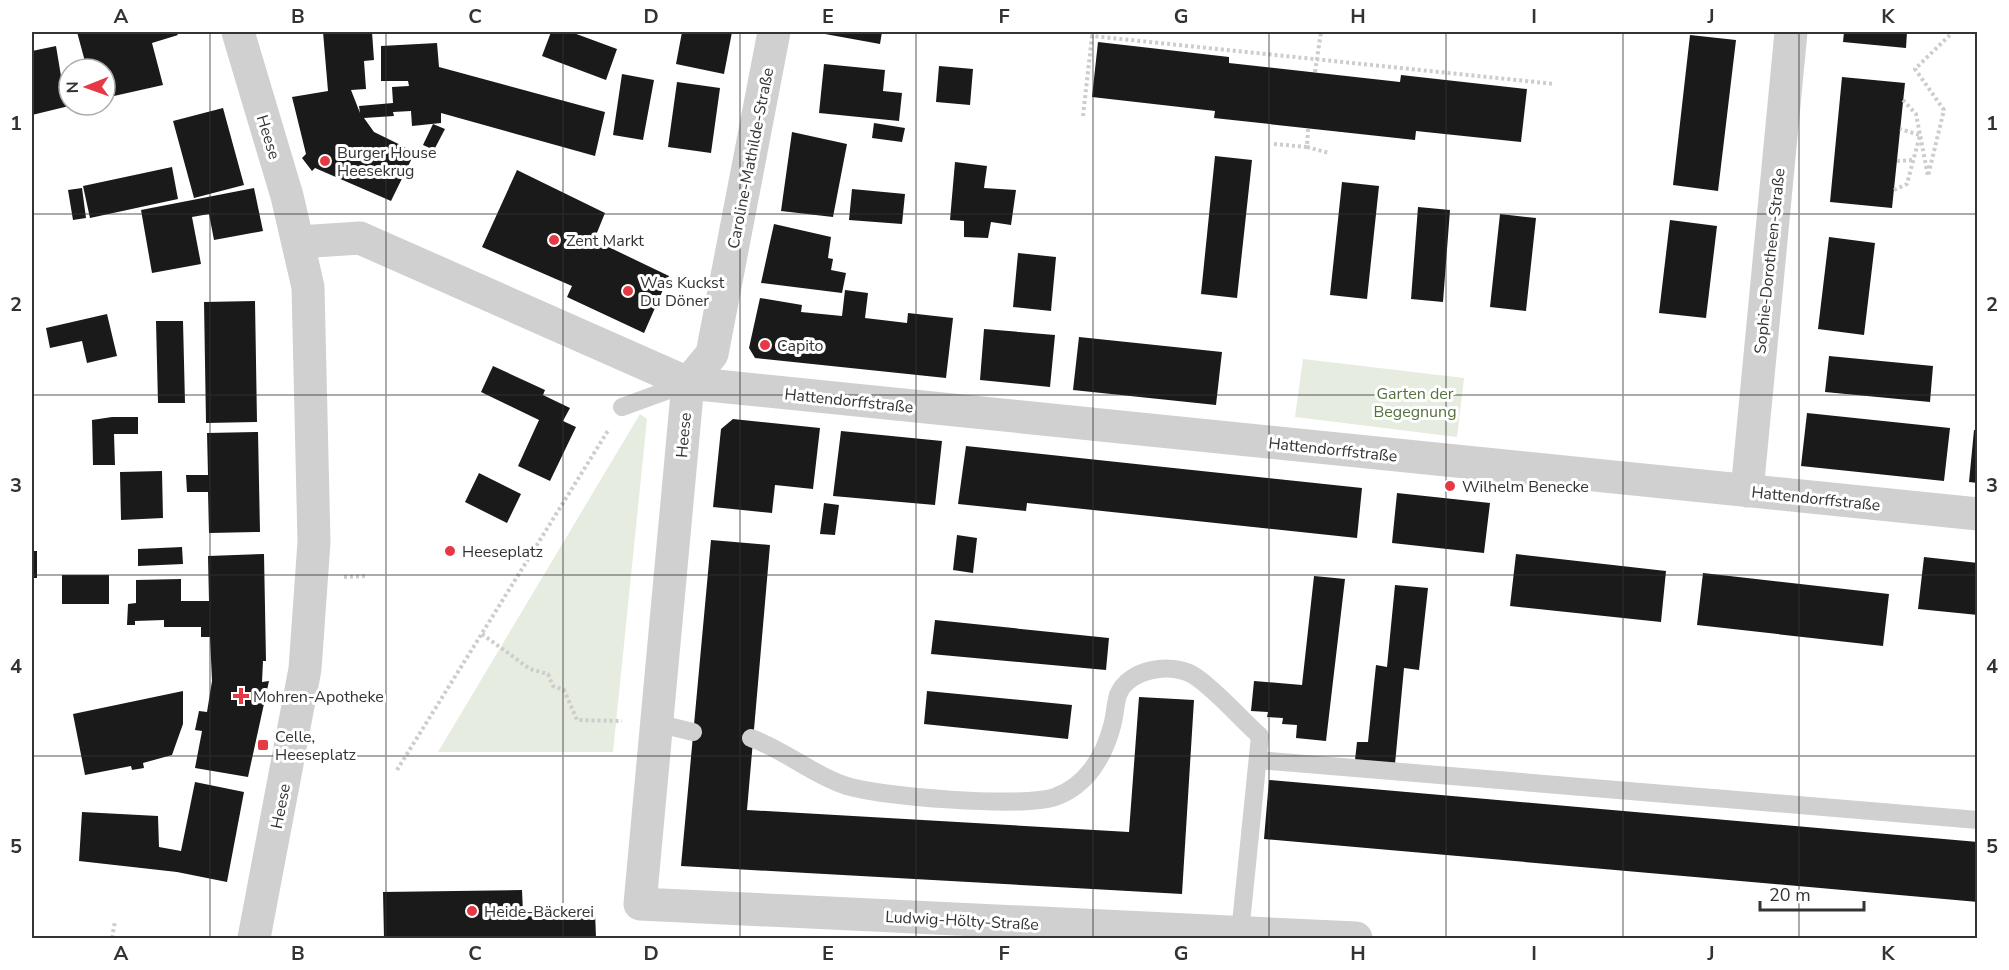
<svg xmlns="http://www.w3.org/2000/svg" width="2009" height="970" font-family="'Nunito Sans',sans-serif">
  <style>
    .green { fill: #e6ecdf }
    .building { fill: #1a1a1a }
    .lines { fill: none; stroke-linecap: round; stroke-linejoin: round }
    .path { stroke: #cdcdcd; stroke-width: 4; stroke-dasharray: 3 3; stroke-linecap: butt }
    .service { stroke: #d0d0d0; stroke-width: 18 }
    .minor { stroke: #d0d0d0; stroke-width: 33 }
    .tertiary { stroke: #d0d0d0; stroke-width: 33 }
    .grid { fill: none; stroke: #333; stroke-width: 1.5; stroke-opacity: 0.55 }
    .poi-dot { fill: #e63946; stroke: #fff; stroke-width: 2 }
    .labels { text-anchor: middle; stroke-width: 6; stroke-linejoin: round; paint-order: stroke }
    .street-label { font-size: 16px; fill: #333; stroke: #fff }
    .poi-label { font-size: 16px; fill: #333; stroke: #fff; text-anchor: start }
    .park-label { font-size: 16px; fill: #56703f; stroke: #fff }
    .neatline { fill: none; stroke: #333; stroke-width: 2 }
    .grid-label { font-size: 20px; text-anchor: middle; font-weight: bold; fill: #333 }
  </style>
  <rect width="100%" height="100%" fill="#fff"/>
  <path class="green" d="M1303,359L1464,378L1457,437L1295,417Z
    M640,414L647,419L613,752H438Z"/>
  <path class="building" d="M77,32H176L178,35L152,43L163,85L105,98V69H87Z
    M323,32H372L374,60L364,61L366,89L351,90L360,113L359,106L393,103L392,87L409,86L408,81H381V46L437,43L439,67L605,112L595,156L441,113V123L412,126L411,111L393,112L394,116L364,118L374,132L415,152L391,201L315,168L312,171L302,158L306,154L292,97L328,91Z
    M551,32H571L617,49L606,80L542,56Z
    M682,32H732L724,74L676,64Z
    M814,32H882L880,44Z
    M1844,32H1907L1906,48L1843,42Z
    M1690,35L1736,40L1718,191L1673,185Z
    M1098,42L1229,57V63L1400,82L1401,75L1527,89L1521,142L1416,131L1415,140L1214,118L1215,111L1092,97Z
    M56,46L61,76L69,75V106L32,115V51Z
    M824,64L885,70L883,91L902,93L899,121L819,113Z
    M939,66L973,69L970,105L936,102Z
    M622,74L654,80L643,140L613,135Z
    M1842,77L1905,83L1892,208L1830,202Z
    M677,82L720,88L711,153L668,147Z
    M223,108L244,185L194,198L173,121Z
    M874,123L905,128L902,142L872,138Z
    M433,124L445,129L434,150L423,145Z
    M792,132L847,144L833,217L781,211Z
    M1215,156L1252,160L1237,298L1201,294Z
    M955,162L987,166L984,188L1016,190L1011,225L991,222L988,238L964,237V221L950,220Z
    M172,167L178,199L90,218L83,186Z
    M517,170L605,213L594,240L669,276L644,333L567,297L572,286L482,247Z
    M1342,182L1379,186L1367,299L1330,295Z
    M82,188L86,218L73,220L68,190Z
    M254,188L263,231L214,240L209,214L192,217L201,264L152,273L141,210Z
    M852,189L905,194L902,224L849,220Z
    M1418,207L1450,210L1443,302L1411,299Z
    M1500,214L1536,218L1526,311L1490,307Z
    M1670,220L1717,226L1706,318L1659,313Z
    M774,224L831,237L828,258L833,259L831,270L846,273L842,293L761,283Z
    M1829,237L1875,243L1864,335L1818,329Z
    M1018,253L1056,257L1051,311L1013,307Z
    M845,290L868,293L865,318L907,323L908,313L953,318L946,378L755,358L749,348L760,298L802,305L801,312L842,316Z
    M255,301L257,422L206,423L204,302Z
    M107,314L117,356L87,363L82,341L50,348L46,328Z
    M156,321H183L185,403H158Z
    M984,329L1055,335L1050,387L980,380Z
    M1079,337L1222,352L1216,405L1073,390Z
    M1829,356L1933,366L1930,402L1825,392Z
    M493,366L545,390L543,395L570,408L563,421L576,427L550,481L518,466L539,420L481,392Z
    M1807,413L1950,428L1944,481L1801,466Z
    M112,417H138V434H114L115,465H93L92,420Z
    M733,419L820,428L813,489L775,485L772,513L713,507L721,429Z
    M1974,430H1978V483L1969,482Z
    M841,431L942,441L935,505L833,496Z
    M258,432L260,532L209,533L208,492H187L186,475H208L207,433Z
    M966,446L1362,488L1357,538L1027,503L1026,511L958,504Z
    M162,471L163,518L121,520L120,472Z
    M479,473L521,494L507,523L465,502Z
    M1397,493L1490,503L1484,553L1392,543Z
    M824,503L839,505L835,535L820,534Z
    M957,535L977,538L973,573L953,570Z
    M711,540L770,545L747,810L1129,832L1139,697L1194,700L1182,894L681,866Z
    M182,547L183,564L138,566V549Z
    M32,551H37V578H32Z
    M264,554L266,661H263L262,682L269,681L248,777L195,768L202,731L195,730L199,711L207,712L212,681L210,637H201V627H164V620L135,621V625H127L128,604L136,603V580L181,579V601H209L208,556Z
    M1516,554L1666,571L1661,622L1510,606Z
    M1924,557L1978,563V615L1918,609Z
    M1703,573L1889,594L1883,646L1697,625Z
    M62,575H109V604H62Z
    M1314,576L1345,579L1326,741L1296,738L1297,725L1282,724L1283,718L1267,717L1268,712L1251,711L1254,681L1302,685Z
    M1395,585L1428,588L1419,670L1404,668L1395,764L1355,760L1357,742H1368L1376,665L1387,667Z
    M935,620L1109,638L1106,670L931,654Z
    M183,691V724L172,755L143,763L144,768L132,770L131,766L85,775L73,714Z
    M927,691L1072,705L1068,739L924,724Z
    M1269,780L1978,842V902L1264,839Z
    M195,782L244,792L227,882L177,872L79,861L82,812L158,816L159,847L181,851Z
    M522,890L523,912L595,911L596,938H384L383,892Z"/>
  <g class="lines">
    <path class="path" d="M1315,72L1321,32
      M1903,100L1916,114L1928,176L1944,110L1915,69L1953,32
      M1083,116L1092,36L1555,84
      M1308,129L1307,147L1329,153
      M1274,144L1307,147
      M1897,161L1913,160
      M1894,190L1907,184L1920,135L1900,129
      M344,577L368,576
      M482,634L530,669L548,674L553,686L564,690L577,720L622,721
      M397,770L609,429
      M112,938L115,921"/>
    <path class="service" d="M622,407L688,383
      M656,723L693,732
      M751,738C785,750 811,774 844,785C877,797 1024,808 1055,797C1086,786 1104,757 1112,726C1115,716 1115,705 1118,695C1128,669 1171,662 1193,675C1212,686 1242,720 1260,736L1240,933
      M1258,760L1978,820"/>
    <path class="minor" d="M299,242L360,238L688,383L640,904L1356,938
      M688,383L1978,514
      M688,383L712,354L774,32
      M1747,491L1791,32"/>
    <path class="tertiary" d="M238,32L287,196L308,287L314,542L305,669L254,938"/>
  </g>
  <path class="grid" d="M210,32V938M386,32V938M563,32V938M740,32V938M916,32V938M1093,32V938M1269,32V938M1446,32V938M1623,32V938M1799,32V938M32,214H1978M32,395H1978M32,575H1978M32,756H1978"/>
  <g class="poi-dot">
    <circle cx="325" cy="161" r="6"/>
    <circle cx="554" cy="240" r="6"/>
    <circle cx="628" cy="291" r="6"/>
    <circle cx="765" cy="345" r="6"/>
    <circle cx="1450" cy="486" r="6"/>
    <circle cx="450" cy="551" r="6"/>
    <path d="M238 687h6v6h6v6h-6v6h-6v-6h-6v-6h6z"/>
    <rect x="257" y="739" width="12" height="12" rx="3"/>
    <circle cx="472" cy="911" r="6"/>
  </g>
  <g class="labels">
    <g class="street-label">
      <text transform="translate(269 137) rotate(73)" y="6">Heese</text>
      <text transform="translate(750 158) rotate(-79)" y="6">Caroline-Mathilde-Straße</text>
      <text transform="translate(1769 261) rotate(-84)" y="6">Sophie-Dorotheen-Straße</text>
      <text transform="translate(849 400) rotate(6)" y="6">Hattendorffstraße</text>
      <text transform="translate(683 435) rotate(-85)" y="6">Heese</text>
      <text transform="translate(1333 449) rotate(6)" y="6">Hattendorffstraße</text>
      <text transform="translate(1816 498) rotate(6)" y="6">Hattendorffstraße</text>
      <text transform="translate(280 806) rotate(-79)" y="6">Heese</text>
      <text transform="translate(962 920) rotate(3)" y="6">Ludwig-Hölty-Straße</text>
    </g>
    <g class="poi-label">
      <text x="337" y="158">Burger House<tspan x="337" dy="18">Heesekrug</tspan></text>
      <text x="566" y="246">Zent Markt</text>
      <text x="640" y="288">Was Kuckst<tspan x="640" dy="18">Du Döner</tspan></text>
      <text x="777" y="351">Capito</text>
      <text x="1462" y="492">Wilhelm Benecke</text>
      <text x="462" y="557">Heeseplatz</text>
      <text x="253" y="702">Mohren-Apotheke</text>
      <text x="275" y="742">Celle,<tspan x="275" dy="18">Heeseplatz</tspan></text>
      <text x="484" y="917">Heide-Bäckerei</text>
    </g>
    <g class="park-label">
      <text x="1415" y="399">Garten der<tspan x="1415" dy="18">Begegnung</tspan></text>
    </g>
  </g>
  <rect width="2009" height="970" fill="none" stroke="#ffffff" stroke-width="66"/>
  <g transform="translate(87 87) rotate(269)"><circle r="28" fill="#ffffff" stroke="#adadad" stroke-width="1.5"/>
  <path d="M0-4.5L10 22L0 15L-10 22Z" fill="#e63946"/>
  <text y="-9" font-size="16" font-weight="bold" text-anchor="middle" fill="#333333">N</text>
  </g>
  <path d="M1760 901v9h104v-9" fill="none" stroke="#333333" stroke-width="3"/>
  <text x="1769" y="901" font-size="18" fill="#333333" stroke="#ffffff" stroke-width="4.5" paint-order="stroke">20 m</text>
  <rect x="33" y="33" width="1943" height="904" class="neatline"/>
  <g class="grid-label">
    <text x="121" y="23">A</text>
    <text x="298" y="23">B</text>
    <text x="475" y="23">C</text>
    <text x="651" y="23">D</text>
    <text x="828" y="23">E</text>
    <text x="1004" y="23">F</text>
    <text x="1181" y="23">G</text>
    <text x="1358" y="23">H</text>
    <text x="1534" y="23">I</text>
    <text x="1711" y="23">J</text>
    <text x="1888" y="23">K</text>
    <text x="16" y="130">1</text>
    <text x="1992" y="130">1</text>
    <text x="16" y="311">2</text>
    <text x="1992" y="311">2</text>
    <text x="16" y="492">3</text>
    <text x="1992" y="492">3</text>
    <text x="16" y="673">4</text>
    <text x="1992" y="673">4</text>
    <text x="16" y="853">5</text>
    <text x="1992" y="853">5</text>
    <text x="121" y="960">A</text>
    <text x="298" y="960">B</text>
    <text x="475" y="960">C</text>
    <text x="651" y="960">D</text>
    <text x="828" y="960">E</text>
    <text x="1004" y="960">F</text>
    <text x="1181" y="960">G</text>
    <text x="1358" y="960">H</text>
    <text x="1534" y="960">I</text>
    <text x="1711" y="960">J</text>
    <text x="1888" y="960">K</text>
  </g>
</svg>
